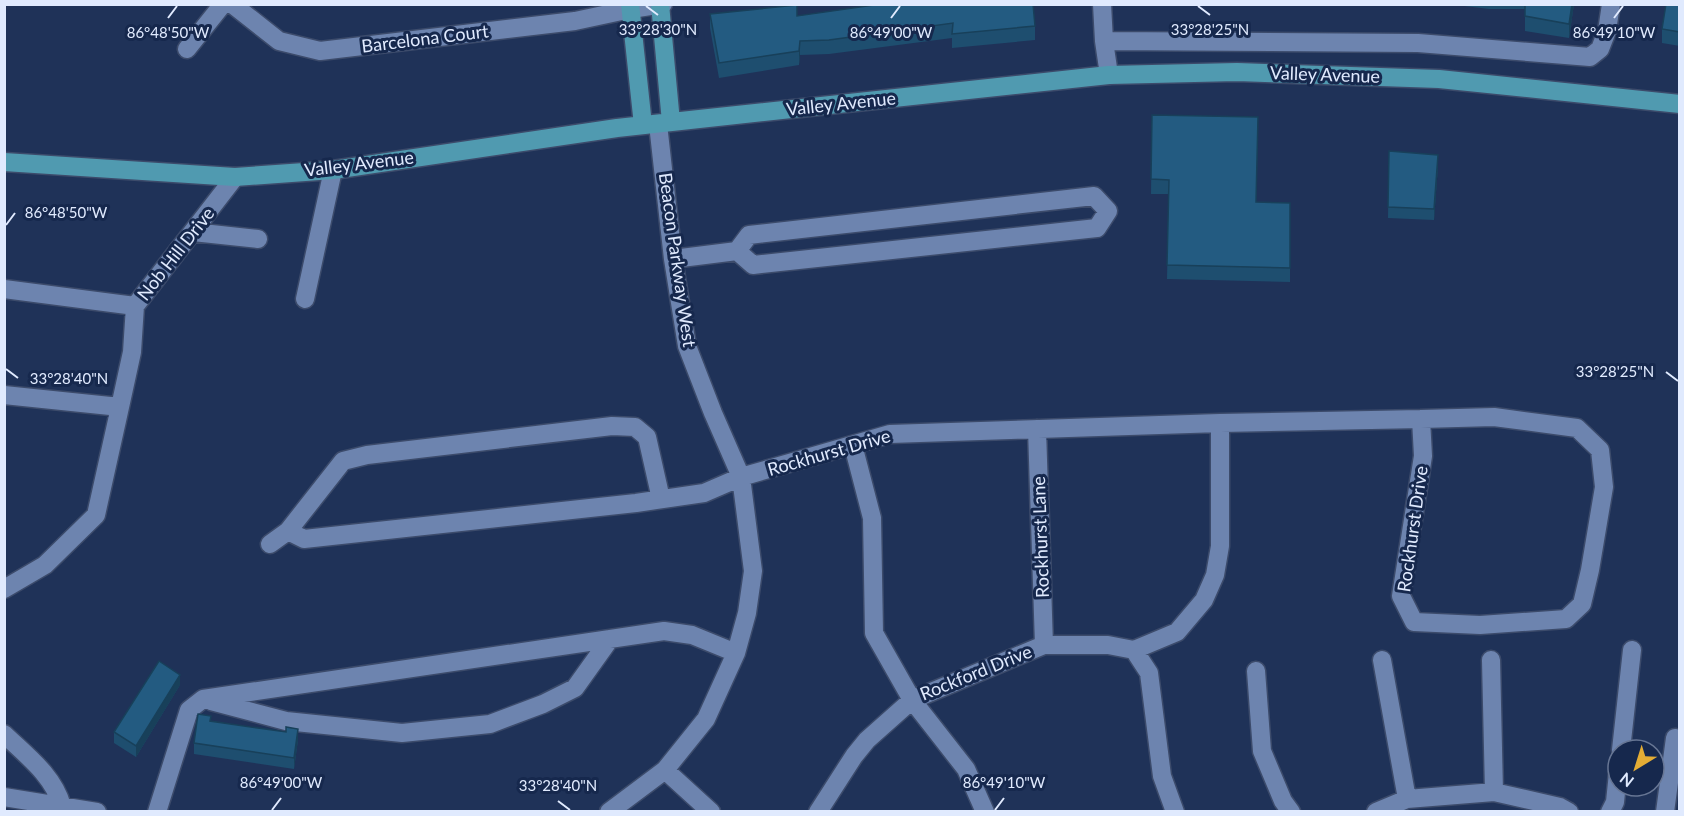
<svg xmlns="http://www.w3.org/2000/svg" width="1684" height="816" font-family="Lato,sans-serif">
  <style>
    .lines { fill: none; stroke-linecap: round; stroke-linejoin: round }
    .minor-casing { stroke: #3c4b6b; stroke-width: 21 }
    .major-casing { stroke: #3c4b6b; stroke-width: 21 }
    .minor { stroke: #6d84af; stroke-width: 18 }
    .major { stroke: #509ab0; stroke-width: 18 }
    .wall { fill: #1e4e6f }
    .shaded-wall { fill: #18405a }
    .building { fill: #235b81; stroke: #18405a; stroke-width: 1.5 }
    .ticks { fill: none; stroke: #e0eafe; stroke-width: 2 }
    .labels { text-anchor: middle; stroke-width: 6; stroke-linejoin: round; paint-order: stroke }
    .street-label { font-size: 18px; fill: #e0eafe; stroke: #16284d }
    .ticks-label { font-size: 15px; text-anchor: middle; fill: #e0eafe; stroke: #16284d; stroke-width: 6; stroke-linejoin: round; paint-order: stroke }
  </style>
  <rect width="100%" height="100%" fill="#1f3258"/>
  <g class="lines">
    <g class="minor-casing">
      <path id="minor" d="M232,4L279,41L320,51L575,21L631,9L663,4
        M1102,4L1104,41L1109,75
        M1104,41L1418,43L1590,57L1600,49L1607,31L1611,4
        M187,49L223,4
        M1094,196L1108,211L1097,228L753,265L737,251L749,235Z
        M193,232L258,239
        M673,259L737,251
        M4,289L135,306
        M305,299L333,170
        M4,395L120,407L96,515L45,565L4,589
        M120,407L132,352L135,306L235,177
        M1494,417L1577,428L1600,450L1604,487L1590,570L1582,604L1566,619L1480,625L1414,622L1401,596L1423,456L1421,419Z
        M1037,429L1044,645
        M853,445L872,518L874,633L912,700L966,769L985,812
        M288,531L304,539L636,503L704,493L741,477L890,434L1220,423L1421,419
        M270,544L288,531L343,461L367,455L612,426L635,427L647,437L661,499
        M1134,650L1149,673L1162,776L1175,812
        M1382,660L1407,799
        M1491,660L1494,792
        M1256,671L1262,751L1283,801L1291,812
        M211,701L286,721L402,733L490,724L543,704L575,688L610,639
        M4,734C27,756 53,775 62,806
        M1621,750L1632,650
        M665,770L711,812
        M4,797L97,812
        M157,812L189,710L203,699L664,631L692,635L736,653
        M609,812L665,770L706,719L736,653L747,613L753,571L741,477L713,413L687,346L673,259L658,124
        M818,812L854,756L867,740L912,700L1044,645H1108L1134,650L1177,632L1204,600L1215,575L1220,546V423
        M1376,812L1407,799L1494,792L1560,807L1569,812
        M1610,812L1615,802L1618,773
        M1665,812L1675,738"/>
    </g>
    <g class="major-casing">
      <path id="major" d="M630,4L643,125
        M660,4L671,122
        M4,162L235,177L333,170L617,128L690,120L1109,75L1237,72L1439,79L1680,104"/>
    </g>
    <use href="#minor" class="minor"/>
    <use href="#major" class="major"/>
  </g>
  <path class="wall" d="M1448,4H1574L1569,38L1525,31V9H1489Z
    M1680,4V46L1662,43V29Z
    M710,14L797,16L1035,26V40L952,48V38L829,54L800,55L799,65L719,78L710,28Z
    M1152,115L1257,202L1290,203V282L1167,279L1169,194H1151Z
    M1389,151L1438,166L1434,220L1388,218Z
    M180,685L136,757L114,743V732Z
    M211,721L298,740L294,769L194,754V743Z"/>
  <path class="shaded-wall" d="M1572,4H1574L1569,38V24Z
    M800,41V55L799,65V51Z
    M1438,155V166L1434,220V209Z
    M180,675V685L136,757V746Z
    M298,729V740L294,769V758Z"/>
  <path class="building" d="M881,4H1033L1035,26L952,34L953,23L829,40L800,41L799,51L719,63L710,14L797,5V16Z
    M1525,4H1572L1569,24L1525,16Z
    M1666,4H1680V32L1662,29Z
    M1152,115L1258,117L1256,202L1290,203V268L1167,265L1169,180L1151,179Z
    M1389,151L1438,155L1434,209L1388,207Z
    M159,661L180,675L136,746L114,732Z
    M198,714L211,716L210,721L286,732V727L298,729L294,758L194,743Z"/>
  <path class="ticks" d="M646,6L658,15M1198,6L1210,15M168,18L177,6M891,18L900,6M1614,18L1623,6M6,225L15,213M6,369L18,378M1666,372L1678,381M558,801L570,810M272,810L281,798M995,810L1004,798"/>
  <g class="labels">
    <g class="street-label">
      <text transform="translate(425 39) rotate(-7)" y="6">Barcelona Court</text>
      <text transform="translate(1325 75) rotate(2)" y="6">Valley Avenue</text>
      <text transform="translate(841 104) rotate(-6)" y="6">Valley Avenue</text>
      <text transform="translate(359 164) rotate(-7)" y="6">Valley Avenue</text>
      <text transform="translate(176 254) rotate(-52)" y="6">Nob Hill Drive</text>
      <text transform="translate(677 260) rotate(82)" y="6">Beacon Parkway West</text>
      <text transform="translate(829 453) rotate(-16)" y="6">Rockhurst Drive</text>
      <text transform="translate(1413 529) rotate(-82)" y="6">Rockhurst Drive</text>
      <text transform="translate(1041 537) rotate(-92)" y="6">Rockhurst Lane</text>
      <text transform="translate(976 673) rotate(-22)" y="6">Rockford Drive</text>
    </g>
  </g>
  <g class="ticks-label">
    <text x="1210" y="35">33°28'25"N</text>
    <text x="658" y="35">33°28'30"N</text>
    <text x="168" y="38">86°48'50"W</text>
    <text x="891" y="38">86°49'00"W</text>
    <text x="1614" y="38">86°49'10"W</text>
    <text x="66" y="218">86°48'50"W</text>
    <text x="1615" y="377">33°28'25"N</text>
    <text x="69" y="384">33°28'40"N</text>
    <text x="281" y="788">86°49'00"W</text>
    <text x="1004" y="788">86°49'10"W</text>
    <text x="558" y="791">33°28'40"N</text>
  </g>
  <rect width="1684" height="816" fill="none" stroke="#e0eafe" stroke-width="12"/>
  <g transform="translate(1636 768) rotate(218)"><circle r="28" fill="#16284d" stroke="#677694" stroke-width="1.5"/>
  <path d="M0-4.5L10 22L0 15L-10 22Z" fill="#e4ad35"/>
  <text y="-9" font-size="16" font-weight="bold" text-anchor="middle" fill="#e0eafe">N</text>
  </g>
</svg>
